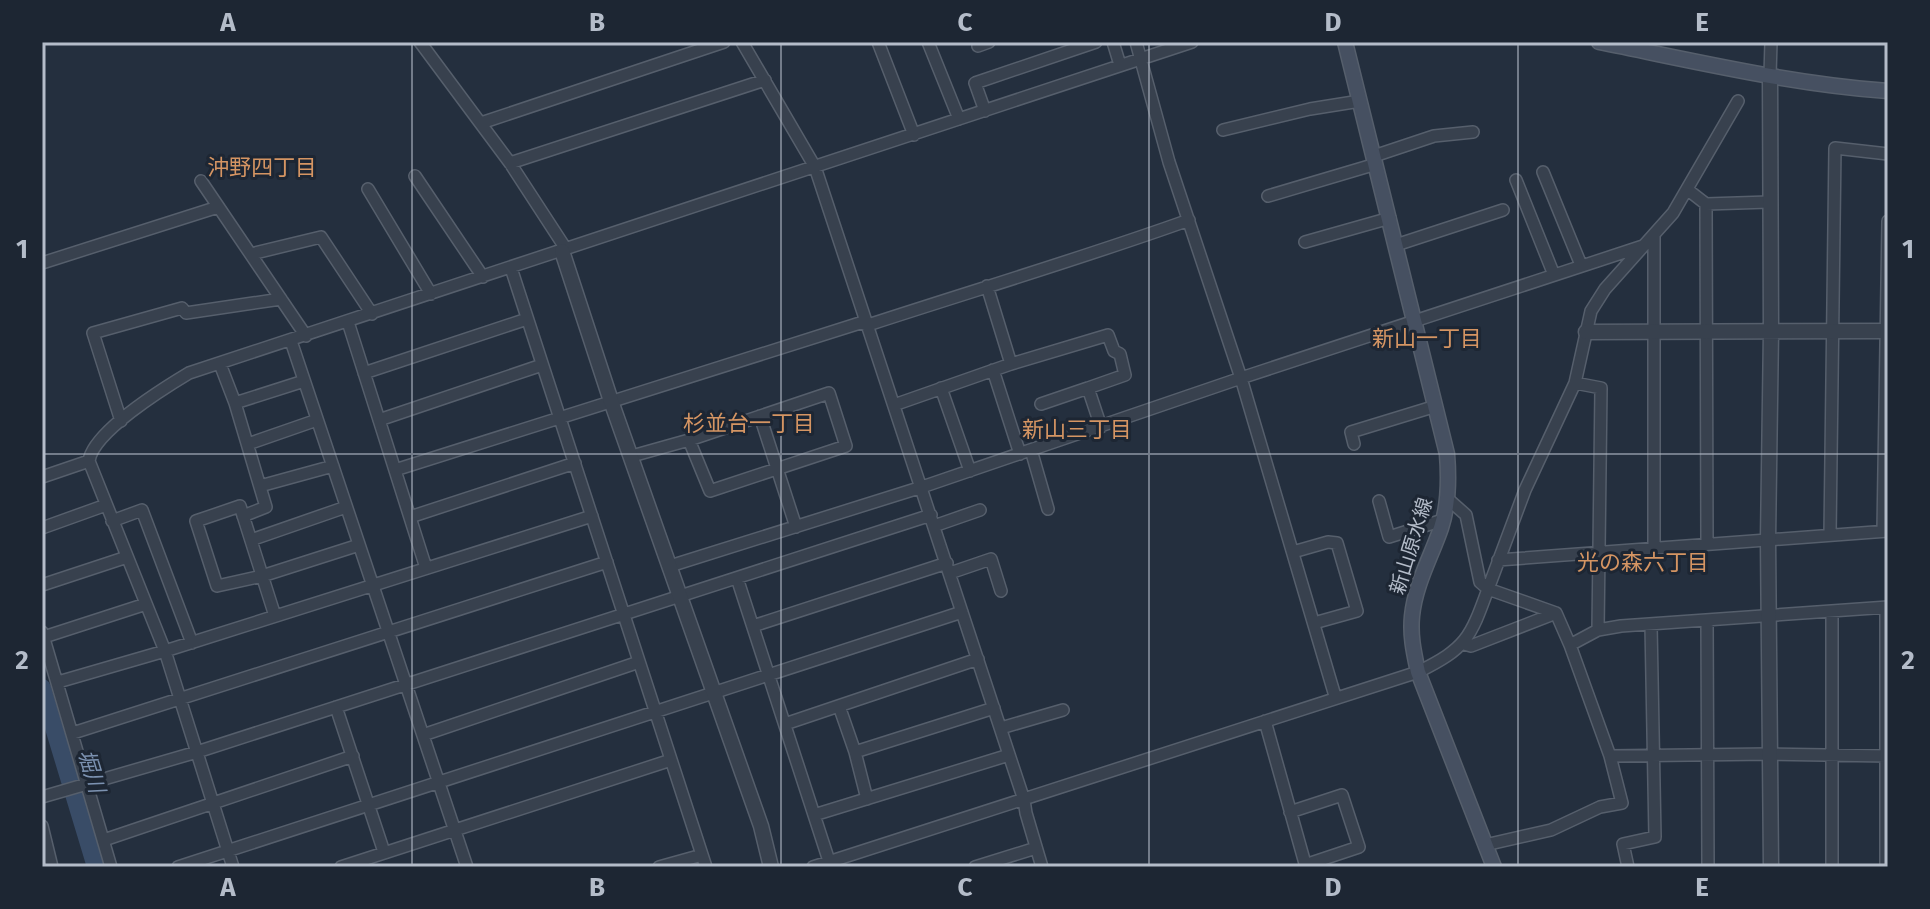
<svg xmlns="http://www.w3.org/2000/svg" width="1930" height="909" font-family="'Fira Sans','Noto Sans JP',sans-serif">
  <style>
    .lines { fill: none; stroke-linecap: round; stroke-linejoin: round }
    .river { stroke: #394c67; stroke-width: 18 }
    .minor-casing { stroke: #565f6c; stroke-width: 14 }
    .tertiary-casing { stroke: #565f6c; stroke-width: 17 }
    .secondary-casing { stroke: #565f6c; stroke-width: 17 }
    .minor { stroke: #38414e; stroke-width: 11 }
    .tertiary { stroke: #38414e; stroke-width: 14 }
    .secondary { stroke: #465061; stroke-width: 14 }
    .grid { fill: none; stroke: #b4bcc9; stroke-width: 2; stroke-opacity: 0.55 }
    .labels { text-anchor: middle; stroke-width: 6; stroke-linejoin: round; paint-order: stroke }
    .street-label { font-size: 20px; fill: #b4bcc9; stroke: #1d2633 }
    .neighbourhood-label { font-size: 22px; fill: #d59563; stroke: #1d2633 }
    .water-label { font-size: 22px; font-style: italic; fill: #7c92b1; stroke: #1d2633 }
    .neatline { fill: none; stroke: #b4bcc9; stroke-width: 3 }
    .grid-label { font-size: 26px; text-anchor: middle; font-weight: bold; fill: #b4bcc9 }
  </style>
  <rect width="100%" height="100%" fill="#242f3e"/>
  <g class="lines">
    <path class="river" d="M42,688L96,867"/>
    <g class="minor-casing">
      <path id="minor" d="M420,42L510,163L566,249
        M742,42L815,167L1024,800L1026,813L1042,867
        M878,42L914,135
        M928,42L959,119
        M1113,42L1120,65
        M1136,42L1169,162L1241,378L1335,696
        M978,46L989,42
        M1770,75L1771,42
        M1738,101L1673,213L1605,289L1591,311L1575,383L1525,490L1488,589L1556,613L1570,645L1610,756L1769,754L1888,756
        M985,111L975,83L1096,42
        M481,123L724,42
        M1223,130L1310,109L1360,101
        M1374,156L1434,136L1473,132
        M510,163L765,80
        M1543,172L1581,265
        M415,176L483,277
        M1516,180L1554,275
        M201,181L306,336
        M368,189L431,294
        M1688,190L1706,204L1769,202
        M1268,196L1376,164
        M1706,204L1707,544
        M1305,242L1390,218
        M1396,245L1503,210
        M251,254L321,237L372,314
        M42,263L218,207
        M511,268L706,867
        M987,286L1011,364
        M348,322L426,568
        M291,341L467,867
        M220,364L235,403L266,507L243,516
        M993,370L1020,454
        M364,373L527,319
        M1575,383L1601,388L1598,630
        M941,388L970,471
        M829,393L846,446L710,491L689,440Z
        M235,403L304,381
        M1041,404L1088,388L1101,427
        M894,405L1011,364L1108,335L1114,351L1120,354L1125,375L1088,388
        M760,416L796,527
        M379,420L542,365
        M121,421L93,333L182,308L186,313L281,299
        M248,444L317,420
        M1354,444L1351,432L1436,406
        M1031,450L1048,509
        M632,456L689,440
        M395,470L860,323L868,325C975,290 1083,258 1189,220
        M42,477L89,461
        M260,486L333,466
        M1379,501L1389,537L1443,520
        M410,517L575,463
        M112,521L142,510L192,643
        M934,526L980,510
        M42,528L106,505
        M1883,531L1888,221
        M1830,535L1835,148L1888,154
        M251,540L346,507
        M1654,548V236
        M1293,552L1328,542L1337,543L1357,611L1314,623
        M1498,560L1888,531
        M670,566L922,487L1241,378L1643,246
        M950,573L991,559L1001,591
        M737,578L829,861
        M42,585L127,557
        M1832,612V867
        M275,616L240,506L196,521L217,586L262,576L359,545
        M1707,620L1708,867
        M753,626L947,563
        M42,632L111,867
        M44,637L146,604
        M1464,644L1471,646L1556,613
        M1570,645L1598,630L1621,626L1888,607
        M58,682L165,651L592,516
        M839,706L855,752
        M336,707L384,852
        M1265,721L1306,867
        M785,724L978,659
        M1001,728L1063,710
        M73,733L607,562
        M423,735L639,662
        M42,797L197,752L931,515
        M867,799L855,752L994,708
        M1290,812L1342,795L1359,847L1305,865
        M814,815L1009,755
        M42,826L52,867
        M104,840L353,756
        M1485,845L1551,830L1600,807L1622,803L1610,756
        M178,867L962,612
        M233,867L165,651L89,461C93,432 164,388 189,373L1192,42
        M341,867L671,760
        M659,867L702,855
        M813,867L1418,672C1466,648 1470,639 1488,589L1480,582L1466,515L1448,499
        M975,867L1036,848
        M1628,867L1623,844L1655,837L1651,625
        M1886,867V608"/>
    </g>
    <g class="tertiary-casing">
      <path id="tertiary" d="M1770,75L1771,331L1768,540L1771,867
        M562,251L611,401L761,826L771,867
        M1586,332L1888,331"/>
    </g>
    <g class="secondary-casing">
      <path id="secondary" d="M1345,42L1447,454C1449,479 1449,504 1441,528C1431,557 1415,585 1412,616C1410,636 1414,653 1418,672L1494,867
        M1599,42C1695,61 1790,84 1888,91"/>
    </g>
    <use href="#minor" class="minor"/>
    <use href="#tertiary" class="tertiary"/>
    <use href="#secondary" class="secondary"/>
  </g>
  <path class="grid" d="M412,42V867M781,42V867M1149,42V867M1518,42V867M42,454H1888"/>
  <g class="labels">
    <g class="street-label">
      <text transform="translate(1411 546) rotate(-73)" y="7">新山原水線</text>
    </g>
    <g class="neighbourhood-label">
      <text x="262" y="175">沖野四丁目</text>
      <text x="1427" y="346">新山一丁目</text>
      <text x="749" y="431">杉並台一丁目</text>
      <text x="1077" y="437">新山三丁目</text>
      <text x="1643" y="570">光の森六丁目</text>
    </g>
    <g class="water-label">
      <text transform="translate(92 771) rotate(73)" y="8">堀川</text>
    </g>
  </g>
  <rect width="1930" height="909" fill="none" stroke="#1d2633" stroke-width="88"/>
  <rect x="44" y="44" width="1842" height="821" class="neatline"/>
  <g class="grid-label">
    <text x="228" y="31">A</text>
    <text x="597" y="31">B</text>
    <text x="965" y="31">C</text>
    <text x="1333" y="31">D</text>
    <text x="1702" y="31">E</text>
    <text x="22" y="258">1</text>
    <text x="1908" y="258">1</text>
    <text x="22" y="669">2</text>
    <text x="1908" y="669">2</text>
    <text x="228" y="896">A</text>
    <text x="597" y="896">B</text>
    <text x="965" y="896">C</text>
    <text x="1333" y="896">D</text>
    <text x="1702" y="896">E</text>
  </g>
</svg>
